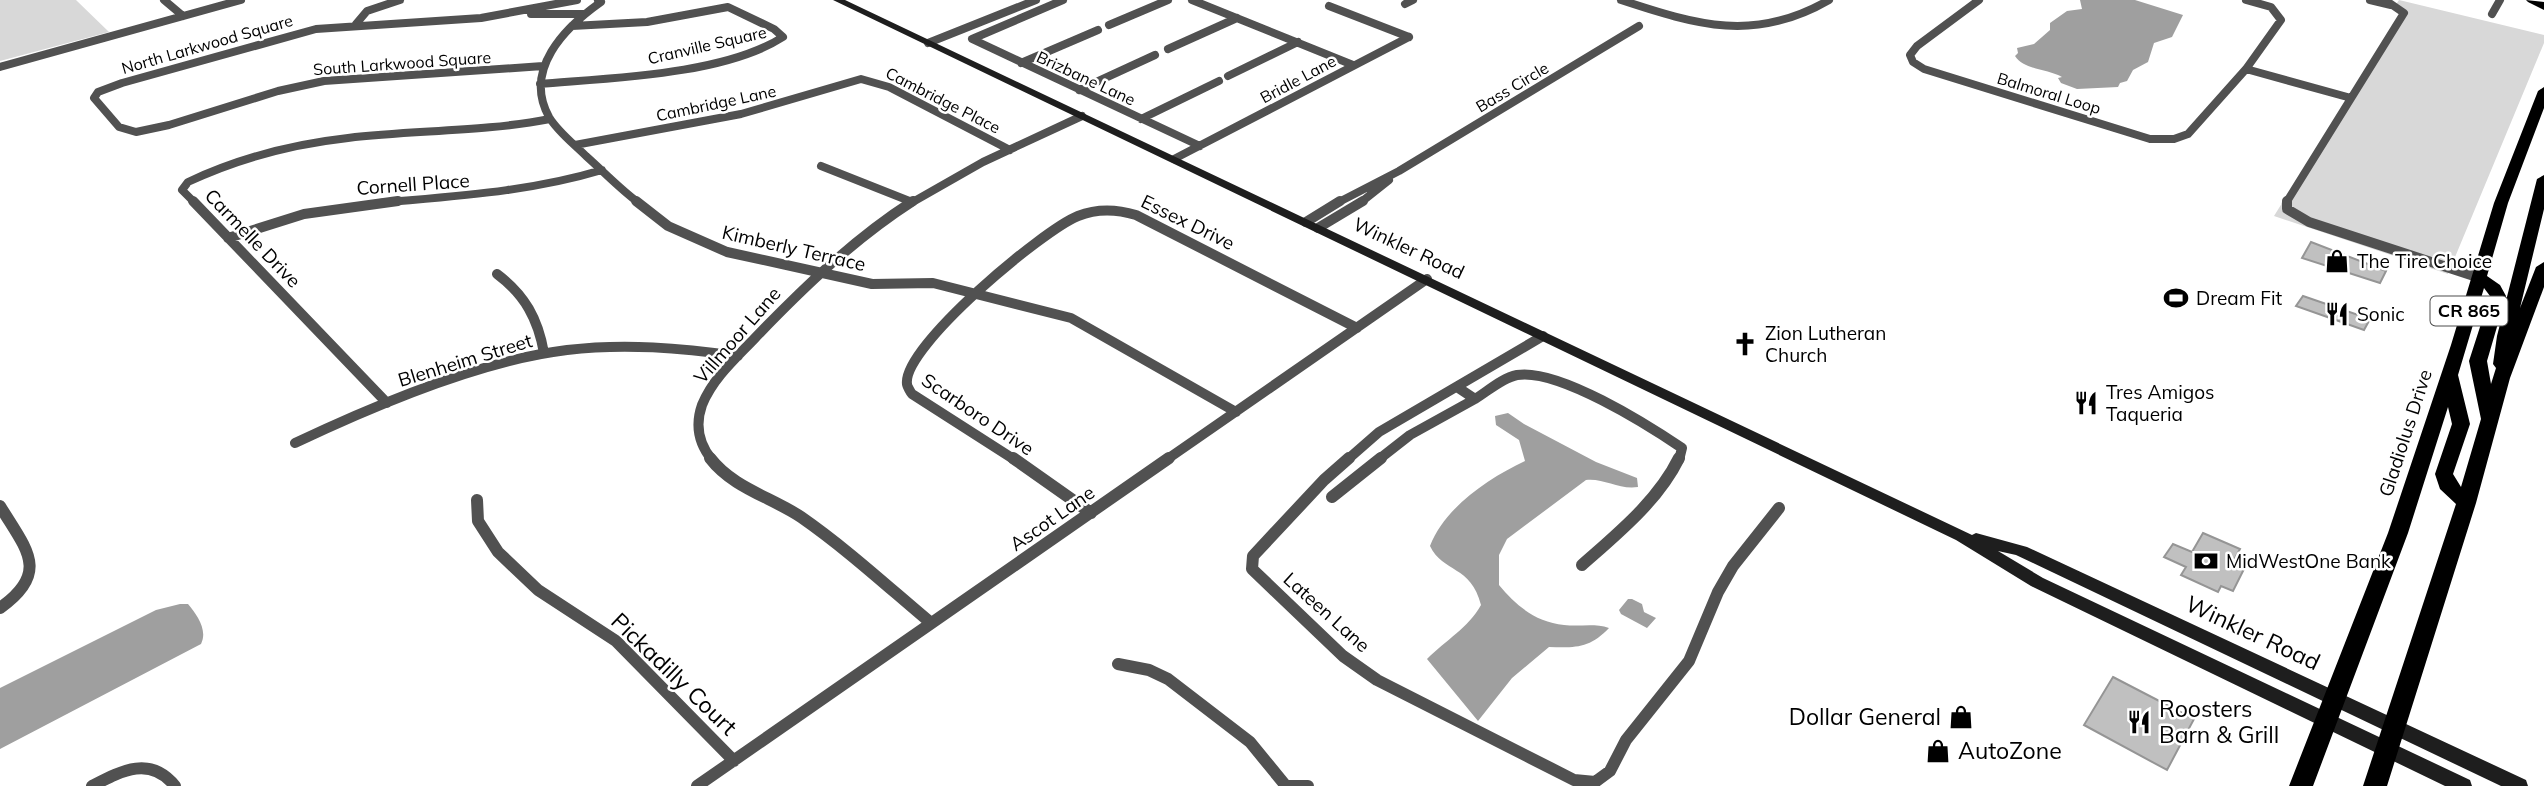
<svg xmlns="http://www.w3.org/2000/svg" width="2544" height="786" font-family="Mulish,sans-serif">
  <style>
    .green { fill: #d8d8d8 }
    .water { fill: #9f9f9f }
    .building { fill: #c0c0c0; stroke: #959595; stroke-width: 2 }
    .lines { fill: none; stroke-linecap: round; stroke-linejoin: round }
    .street-far2 { stroke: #515151; stroke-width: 8 }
    .street-far1 { stroke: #515151; stroke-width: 10 }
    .street { stroke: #515151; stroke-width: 12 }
    .secondary { fill: #1e1e1e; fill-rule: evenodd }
    .primary { fill: #000; fill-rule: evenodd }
    .labels { text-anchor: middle; stroke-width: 5; stroke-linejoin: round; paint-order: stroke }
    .far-street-label { font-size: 16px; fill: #000; stroke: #fff }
    .shield { fill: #fff; stroke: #4c4c4c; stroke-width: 2 }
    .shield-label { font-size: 18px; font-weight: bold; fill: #000 }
    .street-label { font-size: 19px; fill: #000; stroke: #fff }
    .poi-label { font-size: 19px; fill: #000; stroke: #fff; text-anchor: start }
    .near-street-label { font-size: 23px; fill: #000; stroke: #fff }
    .near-poi-label { font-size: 23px; fill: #000; stroke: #fff; text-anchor: start }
  </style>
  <rect width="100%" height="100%" fill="#fff"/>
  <path class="green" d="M0,0H76L109,32L0,61Z
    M2399,0L2544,35V43L2448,274L2274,216L2401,12L2393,9Z"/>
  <path class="water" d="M2080,0H2135L2183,15L2172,37L2154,43L2148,62L2133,70L2127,81L2120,83L2118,87L2077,89L2061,83L2058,78L2062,77C2048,69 2024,70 2015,56L2018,53L2017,48L2034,44L2050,30V23L2067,11L2082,9Z
    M1508,413L1524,424L1596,462L1637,478L1638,487C1619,490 1604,478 1586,480L1507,539L1499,555V585C1516,606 1536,622 1564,625C1580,627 1594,623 1609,628C1590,648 1576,648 1549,647L1512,678L1478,721L1427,659C1446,640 1468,628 1481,605C1471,565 1443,573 1430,546C1445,507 1489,478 1525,461L1519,440L1496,425L1495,416Z
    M1628,599H1632L1642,604L1644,612L1656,618L1647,628L1621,614L1619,610Z
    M180,604H188C197,615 208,630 201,644L0,749V688L156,610Z"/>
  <path class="building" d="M2311,242L2386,271L2380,283L2302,258Z
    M2303,296L2370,319L2364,330L2296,306Z
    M2203,533L2240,549L2235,558L2247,563L2233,591L2221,586L2218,592L2181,575L2186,567L2164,557L2173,544L2192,552Z
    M2113,677L2194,719L2167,770L2084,725Z"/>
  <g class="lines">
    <path class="street-far2" d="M164,0L183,16
      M598,0L601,2C564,28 523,70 549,117C558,132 574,144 586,156C604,172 620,189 639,203
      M1063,0L972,39L1200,146
      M1192,0L1353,65
      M1621,0C1697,25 1755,43 1829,0
      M1979,0L1917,46L1910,55L1913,62L1924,69L2150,139H2174L2188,134L2246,69L2281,20L2271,7L2246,0
      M2370,0L2391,5
      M1405,4L1413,0
      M1329,6L1409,37
      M531,14H584
      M2492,14L2500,0
      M356,24L367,11L400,0
      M1109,25L1168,0
      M928,43L1036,0
      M1168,49L1237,18
      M1021,63L1098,30
      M543,66L324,81L278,91L169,125L136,132L119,127L94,98L98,92L122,83L316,29L481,18L577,0
      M0,67L241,0
      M2246,69L2351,98
      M1228,76L1298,42
      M540,84C610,78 724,75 783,37L774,29L728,7L647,22L572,26
      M1079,90L1155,55
      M1141,119L1219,81
      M575,145L741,114L861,79L889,87L1010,150
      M1174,159L1409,37
      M821,166L912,202
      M195,203L182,190L188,182C237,159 294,144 348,138C415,130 483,132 550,119
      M379,203C455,196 529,192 602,170
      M911,203L983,162L1082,116
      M1337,203L1399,171L1639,26
      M1360,203L1389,180
      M2286,203L2404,13L2385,0"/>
    <path class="street-far1" d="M193,201L387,403
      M636,201L668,226L727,252L872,284L933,283L1071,318L1236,412
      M2287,201V209L2309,222L2480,278
      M1306,222L1340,201
      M1318,228L1363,201
      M228,238L304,214L398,201
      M497,274C525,295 538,319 544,353
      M1457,387L1475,399C1488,391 1502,378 1517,375C1558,368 1648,425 1682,448L1679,460
      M295,443C373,406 482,360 567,350C625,343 681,348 738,356
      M712,460C699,444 695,425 702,405C713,378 736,358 755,338C804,287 854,239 913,201
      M1015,460L912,394C911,393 907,386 907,384C902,347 1043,230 1078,216C1098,208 1116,209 1136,215L1357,328
      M1166,460L1427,279
      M1347,460L1379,432L1543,336
      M1378,460L1410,435L1475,399"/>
    <path class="street" d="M710,458C733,488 771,497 801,517C847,549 888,587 931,623
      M1013,458L1091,513
      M1349,458L1324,480L1253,556L1252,569L1343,656L1377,680L1574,780L1595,782L1610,771L1626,740L1689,661L1718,592L1733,566L1779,508
      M1332,497L1381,458
      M477,500L478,521L498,552L538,590L616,641L734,761
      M0,506C26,549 51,572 0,608
      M1582,565C1617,534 1658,501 1679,458
      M1118,664L1149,670L1168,679L1250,742L1286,786
      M92,786C121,771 150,755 175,786
      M697,786L1169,458
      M1289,786H1308"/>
    <path class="secondary" d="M833,0H845L1972,535L1976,533L2027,547L2526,780L2528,786H2501L2016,555L1998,551L2043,578L2470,780L2472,786H2445L2031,586L1956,540Z"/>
    <path class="primary" d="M2526,0L2544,2V10L2528,2Z
      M2544,87V108L2508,203L2487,276L2500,285L2506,296L2487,361L2491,384L2496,368L2493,364L2497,336L2537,179L2544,175V209L2520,308L2536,267L2544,262V287L2510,378L2476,503L2387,786H2363L2456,504L2440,489L2435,474L2452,424L2448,407L2408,533L2313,786H2289L2388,533L2451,345L2494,203L2538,91ZM2484,288L2490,296L2469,361L2481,419L2461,487L2453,474L2470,424L2458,375Z"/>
  </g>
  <defs>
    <g id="shop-bare" transform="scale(1.89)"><path d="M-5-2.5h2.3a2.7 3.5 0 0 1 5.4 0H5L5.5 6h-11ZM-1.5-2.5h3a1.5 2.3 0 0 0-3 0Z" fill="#000" stroke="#fff" stroke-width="2.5" paint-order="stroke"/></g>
    <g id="stadium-bare" transform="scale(1.89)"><path d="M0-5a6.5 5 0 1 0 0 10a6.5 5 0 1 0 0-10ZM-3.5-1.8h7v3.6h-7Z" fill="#000" stroke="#fff" stroke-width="2.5" paint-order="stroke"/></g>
    <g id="restaurant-bare" transform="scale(1.89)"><path d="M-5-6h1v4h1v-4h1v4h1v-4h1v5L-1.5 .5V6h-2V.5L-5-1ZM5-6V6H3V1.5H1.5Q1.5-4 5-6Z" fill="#000" stroke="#fff" stroke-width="2.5" paint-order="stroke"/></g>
    <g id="church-bare" transform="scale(1.89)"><path d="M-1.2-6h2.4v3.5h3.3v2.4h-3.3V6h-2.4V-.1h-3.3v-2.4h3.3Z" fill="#000" stroke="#fff" stroke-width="2.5" paint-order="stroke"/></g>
    <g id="bank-bare" transform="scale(1.89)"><path d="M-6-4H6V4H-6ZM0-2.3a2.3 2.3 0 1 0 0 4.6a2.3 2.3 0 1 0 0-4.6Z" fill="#000" stroke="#fff" stroke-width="2.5" paint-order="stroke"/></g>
  </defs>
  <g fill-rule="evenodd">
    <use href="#shop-bare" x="2337" y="261"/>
    <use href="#stadium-bare" x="2176" y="298"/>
    <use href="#restaurant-bare" x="2337" y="314"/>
    <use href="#church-bare" x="1745" y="344"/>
    <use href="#restaurant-bare" x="2086" y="403"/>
    <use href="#bank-bare" x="2206" y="561"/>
    <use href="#shop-bare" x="1961" y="717"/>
    <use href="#restaurant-bare" x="2139" y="722"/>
    <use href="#shop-bare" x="1938" y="751"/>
  </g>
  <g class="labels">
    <g class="far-street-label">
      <text transform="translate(207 44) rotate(-16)" y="6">North Larkwood Square</text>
      <text transform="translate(707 45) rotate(-13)" y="6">Cranville Square</text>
      <text transform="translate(402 63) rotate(-4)" y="6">South Larkwood Square</text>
      <text transform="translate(1086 78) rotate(25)" y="6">Brizbane Lane</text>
      <text transform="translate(1298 79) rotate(-28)" y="6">Bridle Lane</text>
      <text transform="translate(1512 87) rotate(-31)" y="6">Bass Circle</text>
      <text transform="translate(2049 93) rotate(17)" y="6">Balmoral Loop</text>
      <text transform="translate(943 100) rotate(27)" y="6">Cambridge Place</text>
      <text transform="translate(716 103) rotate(-12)" y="6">Cambridge Lane</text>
    </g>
    <rect class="shield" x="2430.5" y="296.5" width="77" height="29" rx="5"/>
    <g class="shield-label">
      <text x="2469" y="317">CR 865</text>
    </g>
    <g class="street-label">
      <text transform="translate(413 184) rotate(-4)" y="7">Cornell Place</text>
      <text transform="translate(1188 222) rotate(26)" y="7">Essex Drive</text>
      <text transform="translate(253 238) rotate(46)" y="7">Carmelle Drive</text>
      <text transform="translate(794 248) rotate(13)" y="7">Kimberly Terrace</text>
      <text transform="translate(1409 248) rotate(25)" y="7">Winkler Road</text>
      <text transform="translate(737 335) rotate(-49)" y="7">Villmoor Lane</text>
      <text transform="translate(465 360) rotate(-17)" y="7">Blenheim Street</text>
      <text transform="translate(978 414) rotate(34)" y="7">Scarboro Drive</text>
      <text transform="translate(2405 433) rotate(-72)" y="7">Gladiolus Drive</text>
      <text transform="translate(1052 518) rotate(-35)" y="7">Ascot Lane</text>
      <text transform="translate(1327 612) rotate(42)" y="7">Lateen Lane</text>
    </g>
    <g class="poi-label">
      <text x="2357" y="268">The Tire Choice</text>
      <text x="2196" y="305">Dream Fit</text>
      <text x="2357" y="321">Sonic</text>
      <text x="1765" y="340">Zion Lutheran<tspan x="1765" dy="22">Church</tspan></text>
      <text x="2106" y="399">Tres Amigos<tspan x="2106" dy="22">Taqueria</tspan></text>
      <text x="2226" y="568">MidWestOne Bank</text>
    </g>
    <g class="near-street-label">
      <text transform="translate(2253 633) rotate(25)" y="8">Winkler Road</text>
      <text transform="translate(674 674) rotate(44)" y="8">Pickadilly Court</text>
    </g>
    <g class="near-poi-label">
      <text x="2159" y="717">Roosters<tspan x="2159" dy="26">Barn &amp; Grill</tspan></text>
      <text x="1941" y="725" text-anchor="end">Dollar General</text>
      <text x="1958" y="759">AutoZone</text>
    </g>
  </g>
</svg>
